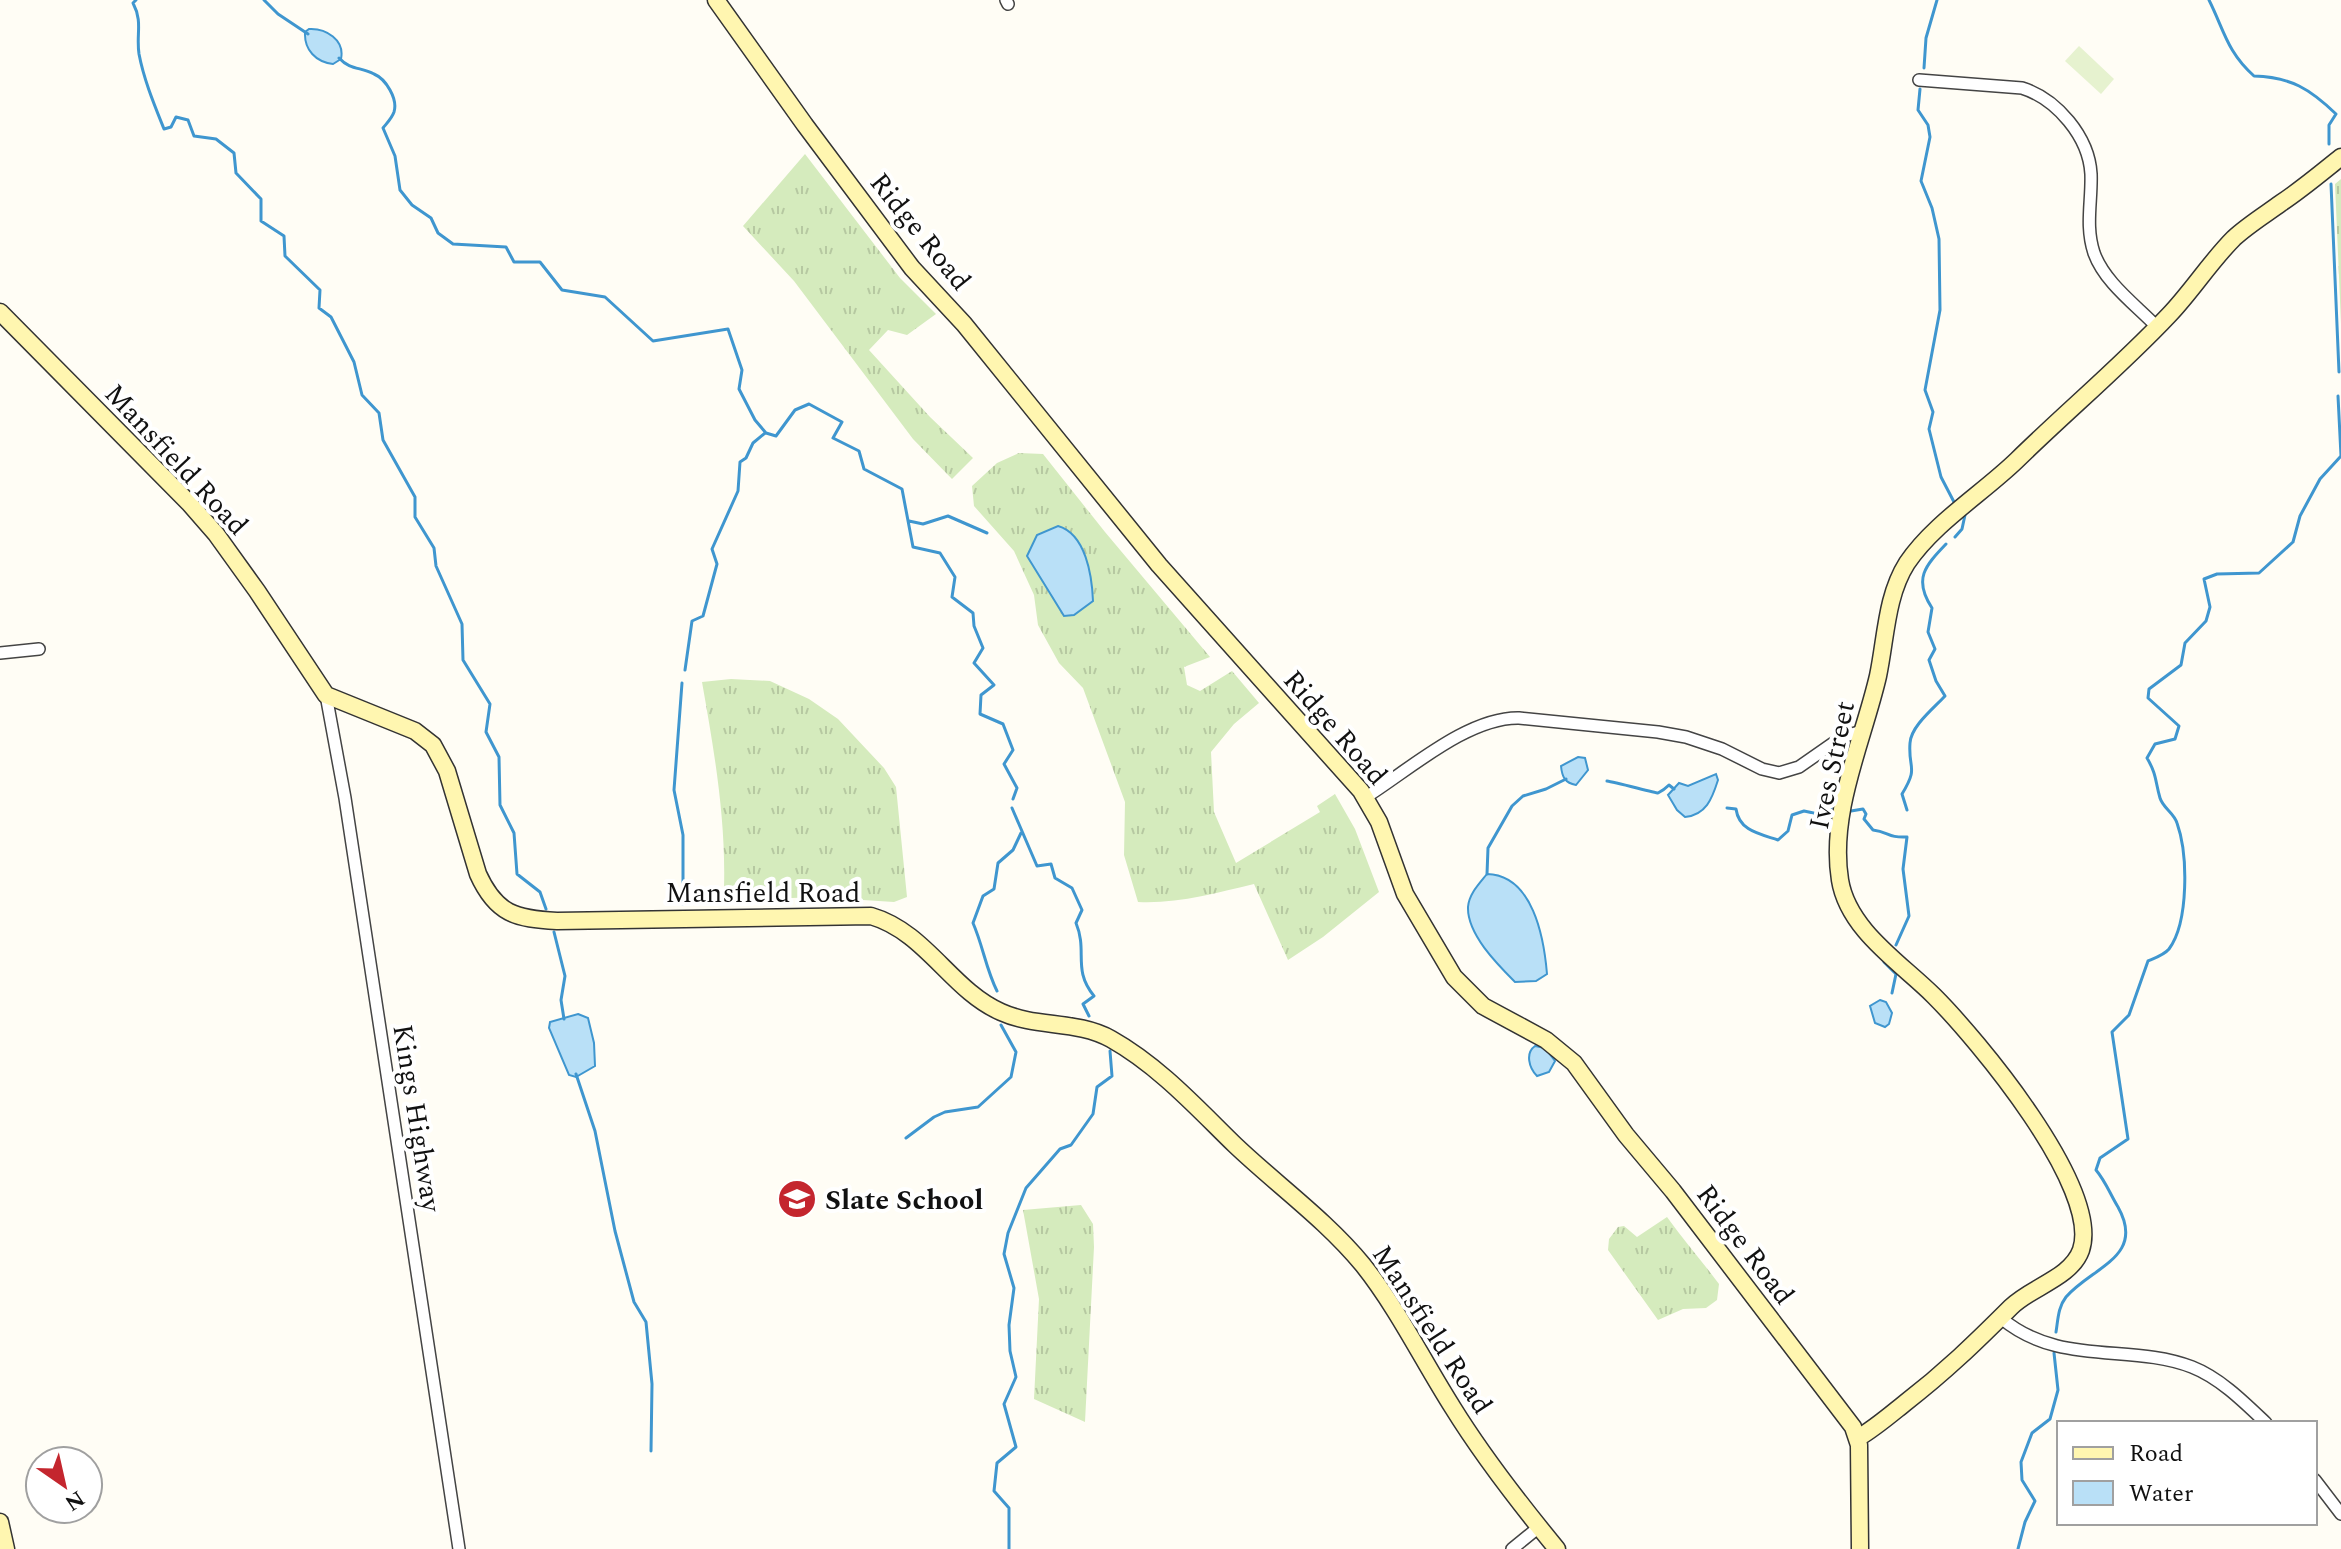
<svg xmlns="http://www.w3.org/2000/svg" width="2341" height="1549" font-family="Spectral,serif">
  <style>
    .grass { fill: url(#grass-tufts) }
    .pitch { fill: #e6f2cf }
    .water { fill: #b9e0f7; stroke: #3f96cf; stroke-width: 2 }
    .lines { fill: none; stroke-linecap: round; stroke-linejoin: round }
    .stream { stroke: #3f96cf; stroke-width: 3 }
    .street-casing { stroke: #444; stroke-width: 14 }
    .secondary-casing { stroke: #333; stroke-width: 19 }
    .street { stroke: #fff; stroke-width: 11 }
    .secondary { stroke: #fff6b0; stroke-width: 16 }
    .labels { text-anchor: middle; stroke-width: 8; stroke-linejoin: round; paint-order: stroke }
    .street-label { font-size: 28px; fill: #111; stroke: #fff }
    .poi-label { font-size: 28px; font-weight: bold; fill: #111; stroke: #fff; text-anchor: start }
  </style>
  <defs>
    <pattern id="grass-tufts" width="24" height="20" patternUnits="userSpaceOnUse" patternTransform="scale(2)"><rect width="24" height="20" fill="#d5ebbd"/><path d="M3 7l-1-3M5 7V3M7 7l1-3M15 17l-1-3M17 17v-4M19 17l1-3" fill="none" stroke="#b6c8a1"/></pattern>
  </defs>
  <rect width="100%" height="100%" fill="#fffdf5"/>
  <path class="grass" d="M805,154L900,278L936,314L907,335L888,330L869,350L930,417L973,458L952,479L913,439L794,281L743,226Z
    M2341,179V324L2335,184Z
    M1019,453L1043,454L1105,532L1210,657L1184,667L1187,685L1200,691L1232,671L1259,703L1234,724L1211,752L1214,812L1236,863L1320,812L1317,806L1335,794L1355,829L1379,892L1323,937L1288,960L1254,884C1216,893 1177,904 1138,902L1124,855L1125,802L1083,688L1059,663L1038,625L1034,595L1014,551L974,506L972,486L997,463Z
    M731,679L770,681L809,699L838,719L884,768L896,787L907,897L894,902L816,897L743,900L724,888C726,818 714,750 702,682Z
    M1081,1205L1093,1224L1094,1247L1085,1422L1034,1399L1039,1299L1023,1210Z
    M1667,1217C1684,1241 1702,1261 1719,1284L1717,1300L1706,1308L1683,1309L1658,1320L1608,1250L1609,1239L1618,1227L1624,1226L1637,1237Z"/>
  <path class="pitch" d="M2079,46L2114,79L2101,94L2065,61Z"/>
  <path class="water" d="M309,29C326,28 345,40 341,59L333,64C316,62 304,50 305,32Z
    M1058,526C1086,534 1092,576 1093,601L1074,615L1064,616L1027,556L1037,535Z
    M1578,757L1585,758L1588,770L1576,785C1565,783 1562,777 1561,766Z
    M1716,774L1718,780C1712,799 1706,815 1685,817L1677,810L1668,795L1679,783L1688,786Z
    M1487,874C1533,875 1544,938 1547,974L1536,981L1515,982C1497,964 1467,934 1468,907C1469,894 1479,884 1487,874Z
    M1880,1000L1886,1002L1892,1013L1889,1024L1885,1027L1875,1023L1870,1006Z
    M578,1014L588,1018L594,1043L595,1066L576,1077L569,1075L549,1028L550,1022Z
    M1535,1046L1545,1048L1555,1061L1549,1072L1537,1076C1529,1068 1525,1053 1535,1046Z"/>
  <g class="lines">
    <path class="stream" d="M136,0L133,3C143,22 136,34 139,54C144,80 154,104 164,129L171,127L176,117L188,120L194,136L216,139L234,153L236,173L261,199V221L284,236L285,256L320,290L319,308L331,317L354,362L362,395L379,413L383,440L415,497V517L434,548L436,566L462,624L463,660L490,704L486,732L499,757L500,805L514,833L517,874L540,892L546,909
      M264,0L278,14L308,34
      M2209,0C2224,30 2227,52 2254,76C2291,77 2310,89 2336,114L2329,125V144
      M339,58C350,70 361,67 374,74C386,79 398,99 394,112C392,118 387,123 383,128L395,156L400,190L412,205L431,218L438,233L453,244L506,247L514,262H540L562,290L605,297L653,341L728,329L742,370L739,389L755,420L766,433L776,436L795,410L809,404L842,422L833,438L859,451L864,469L902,489L913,547L940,553L955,577L952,597L973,613L974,626L983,648L974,663L994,685L981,695L980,714L1003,724L1013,750L1004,764L1017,788L1013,799
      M1924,68L1926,38L1937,0
      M1920,89L1918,110L1928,125L1930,137L1921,181L1932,208L1939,239L1940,310L1925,390L1933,412L1929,429L1941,477L1954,502
      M2331,184L2339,372
      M909,521L923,524L948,516L987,533
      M1955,537L1962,529L1965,515
      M685,670L692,621L703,616L717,564L712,549L738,491L740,462L746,458L753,443L765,433
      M682,683L674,790L683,835V904
      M1607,781C1615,782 1655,793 1658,793C1662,791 1666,788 1669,785L1674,789
      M1012,808L1037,866L1051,864L1055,878L1072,888L1082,910L1076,923C1088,952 1072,969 1094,996L1083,1004L1089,1016
      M1727,808L1736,809C1739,831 1760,834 1778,840L1788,831L1792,815L1804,811L1823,815L1834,805
      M1907,810L1902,794C1919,766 1908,770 1910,743C1911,726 1934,708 1945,696L1936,681L1929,660L1935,649L1928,632L1932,608C1913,579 1925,566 1946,544
      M1851,811L1863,809L1866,814L1864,819L1873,830C1889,832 1888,838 1907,837L1903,869L1909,916L1896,945
      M1487,874L1488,848L1512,806L1523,796L1546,789L1566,779
      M554,932L565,976L561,1000L564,1019
      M1886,959L1884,962L1896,974L1892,993
      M997,991C986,969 983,946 973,923L983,896L994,889L998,863L1013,850L1021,833
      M576,1074L595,1131L615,1231L634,1302L646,1322L652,1384L651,1451
      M906,1138L934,1117L945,1112L978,1107L1011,1077L1016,1052L1001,1025
      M2056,1332C2058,1320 2058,1307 2066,1297C2092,1267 2146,1257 2118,1207C2110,1194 2106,1182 2096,1170L2100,1158L2128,1139L2112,1032L2129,1015L2148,961C2155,958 2164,955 2169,949C2189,922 2188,854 2177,823C2174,813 2163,808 2160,798C2155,781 2157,775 2147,758L2155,744L2175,739L2179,726L2148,698L2149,689L2181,665L2185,643L2206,621L2210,607L2204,579L2217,574L2259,573L2293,542L2300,516L2320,479L2341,456L2338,396
      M1009,1549V1508L994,1491L997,1463L1016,1447L1004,1404L1016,1377L1010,1351L1009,1325L1014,1288L1004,1254L1008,1233L1026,1188L1060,1149L1071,1145L1093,1114L1097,1087L1112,1076L1110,1051
      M2018,1549L2025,1522L2035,1501L2022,1480L2021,1462L2032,1433L2050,1419L2058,1390L2054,1353"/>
    <g class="street-casing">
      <path id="street" d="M1006,0L1008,4
        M1919,80L2022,88C2057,99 2089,137 2091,174C2092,201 2085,226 2094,253C2105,283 2136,305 2157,327
        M0,653L39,649
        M326,695L345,798L459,1549
        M1366,797C1409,770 1468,717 1519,718L1658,732L1686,737L1722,749L1762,769L1779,773L1799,767L1842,737L1862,731
        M2001,1318C2059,1367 2130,1343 2192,1367C2220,1378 2244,1402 2266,1423
        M2315,1480L2341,1514
        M1512,1549L1539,1527"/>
    </g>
    <g class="secondary-casing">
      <path id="secondary" d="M716,0L805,125L912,268L964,324L1159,565L1361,791L1379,822L1405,894L1454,977L1483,1006L1546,1040L1574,1063L1626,1135L1673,1191L1853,1427L1859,1445L1860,1549
        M0,312L189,503L216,534L257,591L326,695L415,731L433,745L447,771L478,874C496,914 516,919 557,921L871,916C926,932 951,990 1001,1012C1036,1028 1077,1020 1111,1039C1159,1066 1197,1108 1235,1145C1277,1185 1326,1220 1363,1265C1398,1309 1423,1361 1453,1408C1484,1458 1520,1504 1557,1549
        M1858,1438C1875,1428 1890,1415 1905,1403C1945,1372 1975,1343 2011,1307C2031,1287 2071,1278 2081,1250C2102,1188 1976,1038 1934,996C1901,963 1848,930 1840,880C1829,812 1863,741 1878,676C1886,638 1886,596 1907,563C1934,523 1983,493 2017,460C2067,411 2121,366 2169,315C2192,291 2210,262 2234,238C2248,225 2266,214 2281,203C2302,189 2321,173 2341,157
        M0,1522L6,1549"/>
    </g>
    <use href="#street" class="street"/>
    <use href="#secondary" class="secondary"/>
  </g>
  <defs>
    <g id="school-disc" transform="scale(2)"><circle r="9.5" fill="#c4262e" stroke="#fff"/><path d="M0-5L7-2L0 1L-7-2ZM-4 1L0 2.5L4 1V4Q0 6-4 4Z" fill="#fff"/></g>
  </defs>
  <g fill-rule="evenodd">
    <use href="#school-disc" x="797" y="1199"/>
  </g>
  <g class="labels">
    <g class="street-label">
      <text transform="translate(921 231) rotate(51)" y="10">Ridge Road</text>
      <text transform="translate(177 459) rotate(47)" y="10">Mansfield Road</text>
      <text transform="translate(1336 727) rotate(49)" y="10">Ridge Road</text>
      <text transform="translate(1831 765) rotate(-78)" y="10">Ives Street</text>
      <text x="763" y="902">Mansfield Road</text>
      <text transform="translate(418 1118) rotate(81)" y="10">Kings Highway</text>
      <text transform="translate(1746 1244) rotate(53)" y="10">Ridge Road</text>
      <text transform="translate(1433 1329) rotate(57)" y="10">Mansfield Road</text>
    </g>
    <g class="poi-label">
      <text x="825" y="1209">Slate School</text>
    </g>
  </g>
  <rect x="2057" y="1421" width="260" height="104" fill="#ffffff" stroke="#a0a0a0" stroke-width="2"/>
  <rect x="2073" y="1447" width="40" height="12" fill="#fff6b0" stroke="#a0a0a0" stroke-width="2"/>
  <text x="2129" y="1461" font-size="24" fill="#111111">Road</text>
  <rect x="2073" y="1481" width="40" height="24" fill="#b9e0f7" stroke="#a0a0a0" stroke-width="2"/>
  <text x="2129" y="1501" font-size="24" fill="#111111">Water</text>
  <g transform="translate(64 1485) rotate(146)"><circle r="38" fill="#ffffff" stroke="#a0a0a0" stroke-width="2"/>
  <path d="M0-6L14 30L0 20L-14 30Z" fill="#c4262e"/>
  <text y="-12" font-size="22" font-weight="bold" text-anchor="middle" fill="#111111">N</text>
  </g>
</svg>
